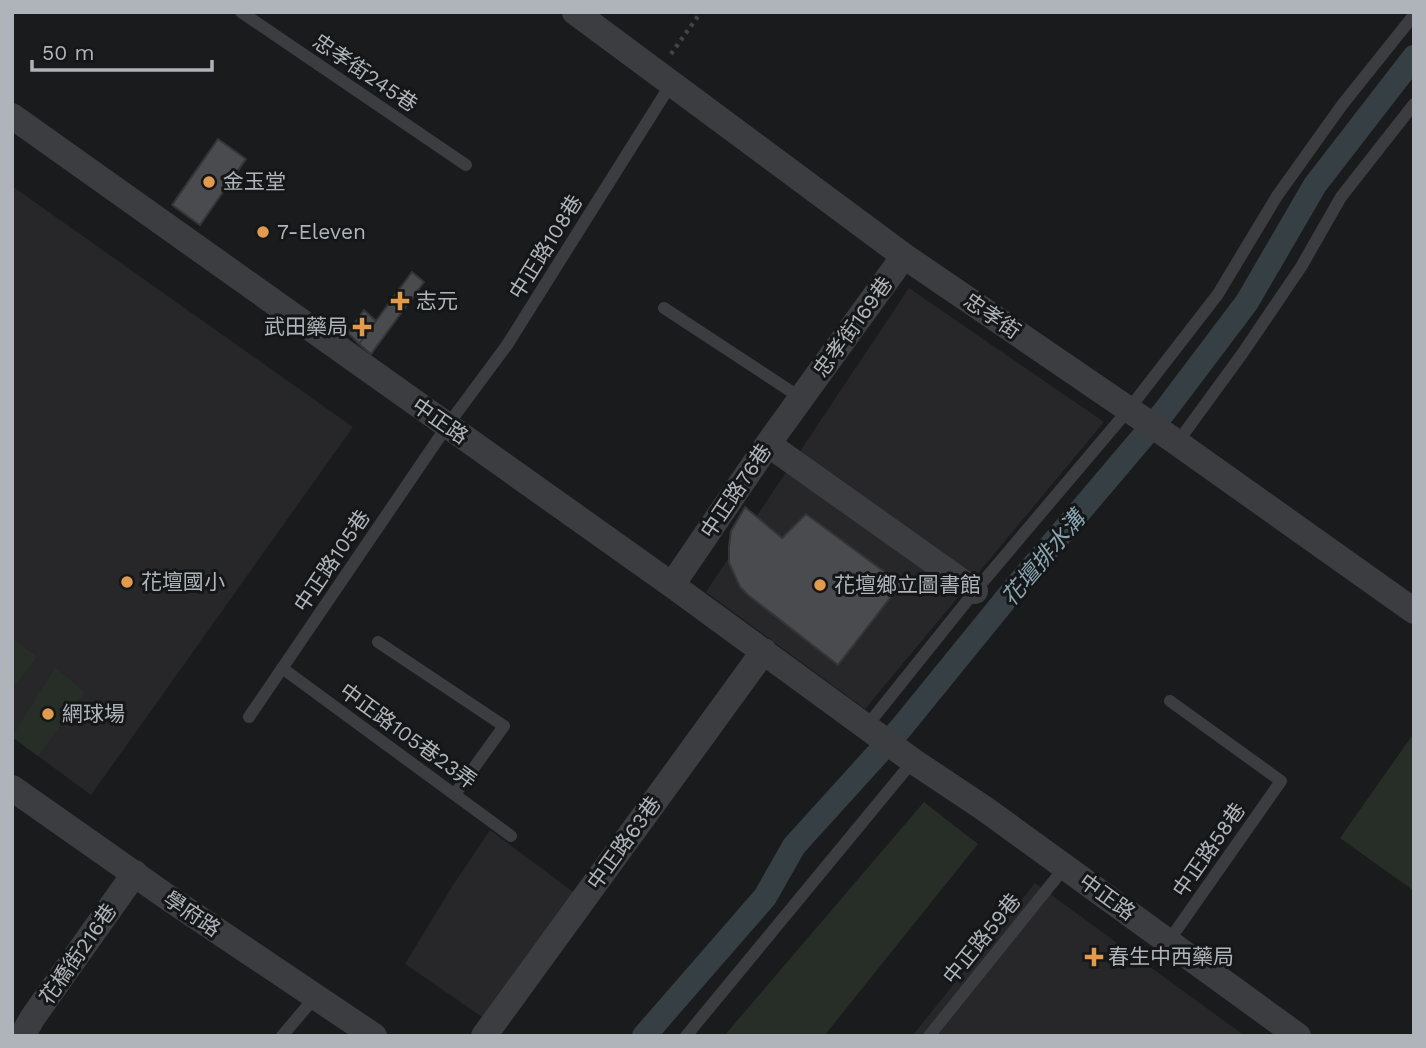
<svg xmlns="http://www.w3.org/2000/svg" width="1426" height="1048" font-family="'Work Sans','Noto Sans TC',sans-serif">
  <style>
    .built { fill: #272729 }
    .green { fill: #272e27 }
    .lines { fill: none; stroke-linecap: round; stroke-linejoin: round }
    .canal { stroke: #353f44; stroke-width: 24 }
    .building { fill: #4a4b4e; stroke: #353538; stroke-width: 2 }
    .path { stroke: #424448; stroke-width: 4.5; stroke-dasharray: 3.5 5; stroke-linecap: butt }
    .lane { stroke: #3c3d41; stroke-width: 12 }
    .street { stroke: #3c3d41; stroke-width: 26 }
    .poi-dot { fill: #e19a4e; stroke: #151617; stroke-width: 2.5 }
    .labels { text-anchor: middle; stroke-width: 6; stroke-linejoin: round; paint-order: stroke }
    .street-label { font-size: 21px; fill: #aeb4ba; stroke: #151617 }
    .poi-label { font-size: 21px; fill: #aeb4ba; stroke: #151617; text-anchor: start }
    .water-label { font-size: 23px; font-style: italic; fill: #89a5b1; stroke: #151617 }
  </style>
  <rect width="100%" height="100%" fill="#1a1b1c"/>
  <path class="built" d="M12,186L353,427L91,795L12,737Z
    M909,288L1104,422L865,709L706,592Z
    M490,830L576,894L488,1021L405,964L453,885Z
    M1035,883L1245,1036H912Z"/>
  <path class="green" d="M12,638L37,657L12,689Z
    M55,668L85,692L38,756L12,737Z
    M1414,733V891L1340,838Z
    M924,802L978,844L824,1036H724Z"/>
  <g class="lines">
    <path class="canal" d="M644,1036L765,897L794,846L901,728L1014,589L1164,412L1247,302L1315,185L1414,57"/>
  </g>
  <path class="building" d="M218,139L246,159L200,225L172,205Z
    M412,272L424,282L371,354L359,344Z
    M364,310L376,321L359,344L348,333Z
    M745,507L782,538L806,514L901,584L838,665L748,595L740,587L729,563V546L731,531Z"/>
  <g class="lines">
    <path class="path" d="M671,54L701,12"/>
    <path class="lane" d="M241,12L466,165
      M664,308L801,398
      M1177,443L1242,354L1301,267L1341,197L1414,104
      M378,642L504,726L455,794
      M282,668L511,836
      M249,717L447,426L507,345L671,84
      M866,727L975,591L1129,409L1218,294L1277,196L1342,105L1414,15
      M1168,942L1281,781L1170,701
      M282,1036L315,997
      M686,1036L913,761
      M929,1036L1065,867"/>
    <path class="street" d="M575,12L904,256L1169,437L1414,611
      M12,116L672,585L913,761L985,809L1298,1036
      M768,444L975,591
      M672,585L768,444L904,256
      M12,788L170,899L374,1036
      M22,1036L33,1017L135,873
      M484,1036L764,651"/>
  </g>
  <g class="poi-dot">
    <circle cx="209" cy="182" r="7"/>
    <circle cx="263" cy="232" r="7"/>
    <path d="M396.5 290.5h7v7h7v7h-7v7h-7v-7h-7v-7h7z"/>
    <path d="M358.5 316.5h7v7h7v7h-7v7h-7v-7h-7v-7h7z"/>
    <circle cx="127" cy="582" r="7"/>
    <circle cx="820" cy="585" r="7"/>
    <circle cx="48" cy="714" r="7"/>
    <path d="M1090.5 946.5h7v7h7v7h-7v7h-7v-7h-7v-7h7z"/>
  </g>
  <g class="labels">
    <g class="street-label">
      <text transform="translate(365 73) rotate(34)" y="7">忠孝街245巷</text>
      <text transform="translate(546 247) rotate(-58)" y="7">中正路108巷</text>
      <text transform="translate(992 316) rotate(34)" y="7">忠孝街</text>
      <text transform="translate(853 327) rotate(-54)" y="7">忠孝街169巷</text>
      <text transform="translate(440 421) rotate(35)" y="7">中正路</text>
      <text transform="translate(736 491) rotate(-56)" y="7">中正路76巷</text>
      <text transform="translate(332 561) rotate(-56)" y="7">中正路105巷</text>
      <text transform="translate(408 736) rotate(36)" y="7">中正路105巷23弄</text>
      <text transform="translate(624 843) rotate(-54)" y="7">中正路63巷</text>
      <text transform="translate(1209 850) rotate(-55)" y="7">中正路58巷</text>
      <text transform="translate(1107 897) rotate(36)" y="7">中正路</text>
      <text transform="translate(192 914) rotate(34)" y="7">學府路</text>
      <text transform="translate(982 939) rotate(-51)" y="7">中正路59巷</text>
      <text transform="translate(78 954) rotate(-55)" y="7">花橋街216巷</text>
    </g>
    <g class="poi-label">
      <text x="223" y="189">金玉堂</text>
      <text x="277" y="239">7-Eleven</text>
      <text x="416" y="308">志元</text>
      <text x="348" y="334" text-anchor="end">武田藥局</text>
      <text x="141" y="589">花壇國小</text>
      <text x="834" y="592">花壇鄉立圖書館</text>
      <text x="62" y="721">網球場</text>
      <text x="1108" y="964">春生中西藥局</text>
    </g>
    <g class="water-label">
      <text transform="translate(1043 558) rotate(-50)" y="8">花壇排水溝</text>
    </g>
  </g>
  <rect width="1426" height="1048" fill="none" stroke="#aeb4ba" stroke-width="28"/>
  <path d="M32 60v10h180v-10" fill="none" stroke="#aeb4ba" stroke-width="3.5"/>
  <text x="42" y="60" font-size="21" fill="#aeb4ba" stroke="#151617" stroke-width="5" paint-order="stroke">50 m</text>
</svg>
